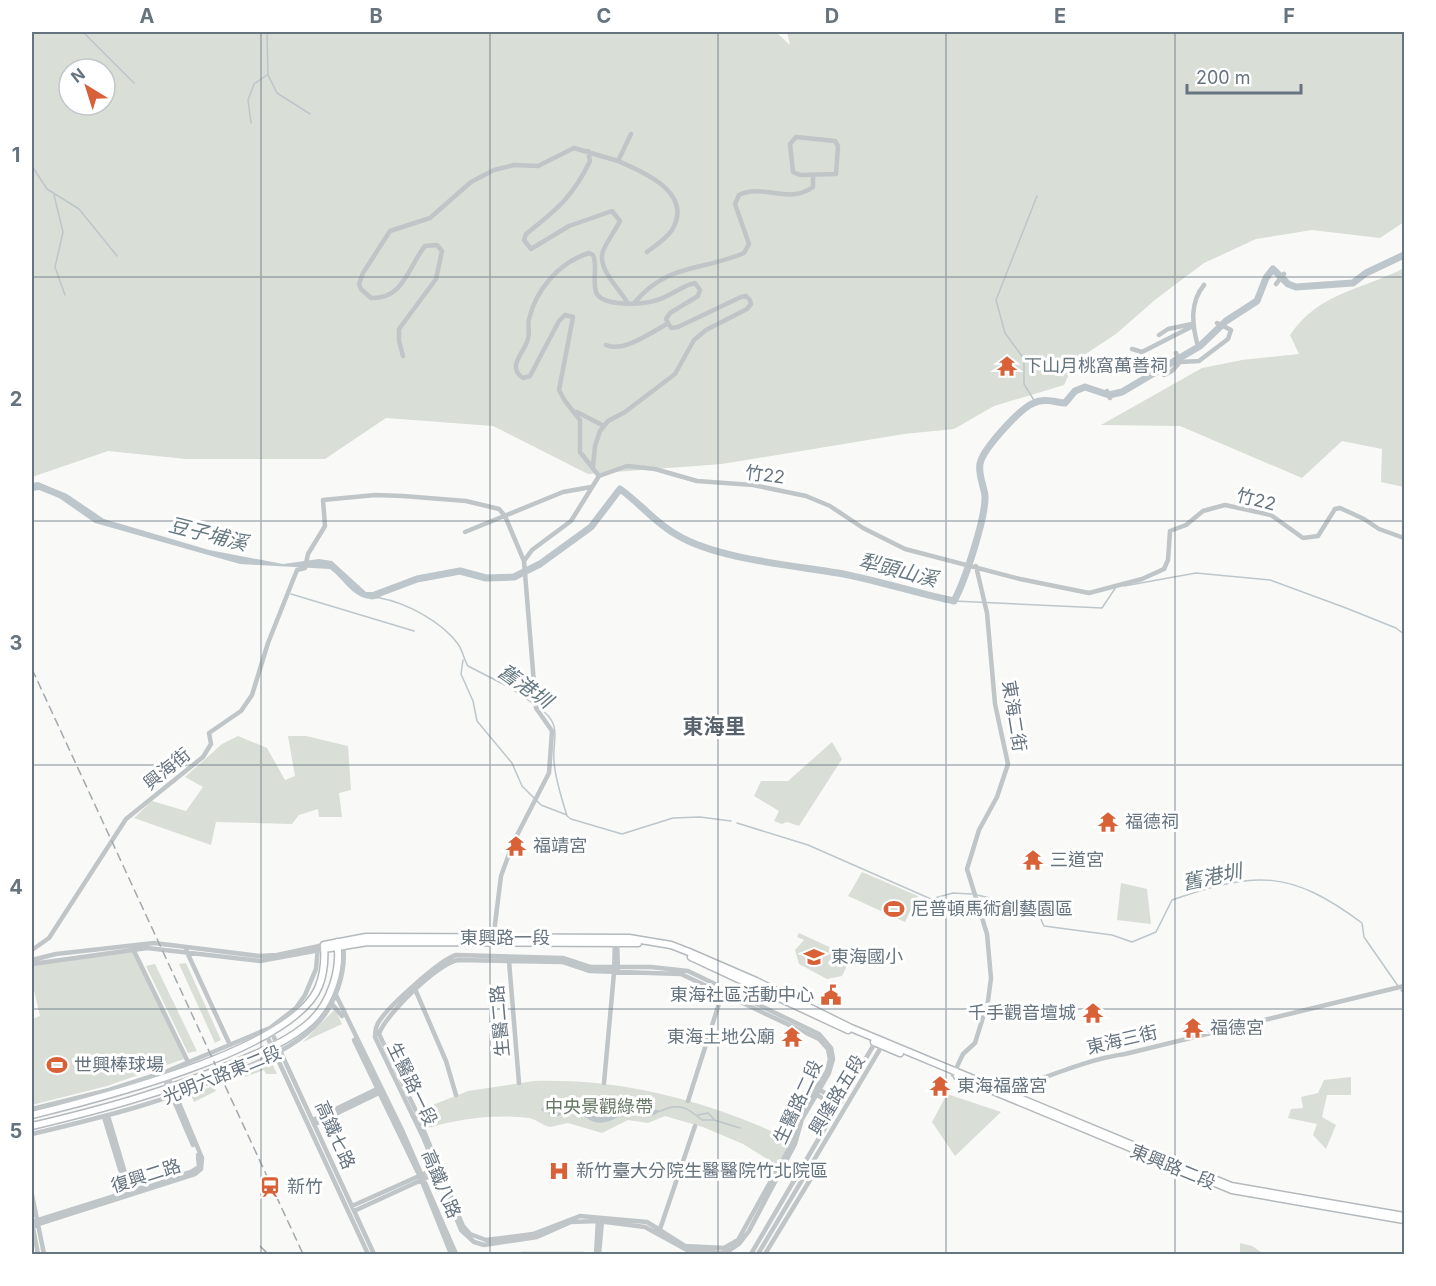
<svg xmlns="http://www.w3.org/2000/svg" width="1436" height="1286" font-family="Inter,'Noto Sans TC',sans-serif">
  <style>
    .green { fill: #d9ded6; fill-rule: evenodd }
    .water { fill: #bcc6cb }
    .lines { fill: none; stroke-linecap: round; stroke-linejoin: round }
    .stream { stroke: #bcc6cb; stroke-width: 1.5 }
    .river { stroke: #bcc6cb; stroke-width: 7 }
    .major-casing { stroke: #b4b9bd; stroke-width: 9 }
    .minor { stroke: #c0c5c8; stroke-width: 4.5 }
    .major { stroke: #fff; stroke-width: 6 }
    .rail { stroke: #a2a9ae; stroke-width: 1.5; stroke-dasharray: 9 4.5; stroke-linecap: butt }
    .grid { fill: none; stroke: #667480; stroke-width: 1.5; stroke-opacity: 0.55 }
    .labels { text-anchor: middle; stroke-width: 6; stroke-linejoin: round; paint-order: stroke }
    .poi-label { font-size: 18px; fill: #667480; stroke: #fff; text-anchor: start }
    .street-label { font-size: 18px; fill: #667480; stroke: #fff }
    .park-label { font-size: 18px; fill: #677965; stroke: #fff }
    .water-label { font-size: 20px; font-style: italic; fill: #667981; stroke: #fff }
    .quarter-label { font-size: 21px; font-weight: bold; fill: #58626c; stroke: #fff }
    .neatline { fill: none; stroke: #667480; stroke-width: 2 }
    .grid-label { font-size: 20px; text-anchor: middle; font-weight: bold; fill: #667480 }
  </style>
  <rect width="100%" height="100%" fill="#f9f9f7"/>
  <path class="green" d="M32,32H776L790,45L787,32H1404V222L1380,238L1312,230L1256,239L1204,263L1156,299L1116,334L1075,361L1064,385L994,406L954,429L904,434L722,464L588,474L493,426L386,418L325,459H186L108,451L32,477ZM69,69H105V105H69Z
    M1404,268V487L1381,482L1382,449L1342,441L1302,478L1180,426L1101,425L1202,368L1242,360L1299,354L1290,335C1319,292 1362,290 1404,268Z
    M238,736L267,748L285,780L295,776L288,736H306L348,746L351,790L339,793L342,817H319L318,809L299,815L292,824L216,822L211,845L134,818L152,801L186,811L203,787L185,777L222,744Z
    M832,742L842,759L799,826L787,822L782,824L774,821L779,811L754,796L761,781H788Z
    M862,872L918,896L905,922L848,896Z
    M1121,883L1147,889L1151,924L1117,920Z
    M799,933L853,958L850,964L844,962L846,968L842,976L827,979L799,964L795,950L804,940L797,937Z
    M133,951L184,1059L107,1086L32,1105V1019L40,1016L32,982V965Z
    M186,963L221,1040L215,1043L179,964Z
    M155,964L197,1051L188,1053L146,966Z
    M335,1009L342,1024L303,1042Z
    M271,1061L277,1074H266L264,1070L242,1078L240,1075Z
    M1351,1077V1095H1327L1322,1117L1336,1125L1326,1149L1313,1135L1317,1124L1288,1118L1291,1109L1303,1108L1301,1097L1318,1093L1324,1080Z
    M534,1081C623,1078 712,1102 791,1140L777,1165L743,1144L703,1127L665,1116L648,1123L628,1120L602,1133L568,1123L550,1127C543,1126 536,1119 529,1118C496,1114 461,1118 428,1128L420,1110L468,1091Z
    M213,1086L216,1091L194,1102L191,1095Z
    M947,1094L1001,1112L955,1156L932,1122Z
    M1240,1243L1252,1246L1264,1254H1240Z"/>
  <path class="water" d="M38,482L67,494L104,519L209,550L283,564L319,559L332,561L366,592H375L381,598C355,604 347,582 330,569L240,564L95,523L59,498L39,490L32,491V483Z
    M549,1099L619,1108L639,1105L661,1111L652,1116L642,1115L639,1109C623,1110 612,1126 595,1122C587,1120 582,1113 574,1110C559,1118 554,1117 541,1110Z"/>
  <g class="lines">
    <path class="stream" d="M83,32L134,83
      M267,32L268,75L277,93L310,114
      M251,123L248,100L254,84L267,75
      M32,166L47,189L79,209L117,256
      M54,195L63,232L55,267L65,295
      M1035,402L1024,384V359L1005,333L996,300L1037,196
      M1124,586L1196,573L1270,580L1346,608L1396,628L1404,634
      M291,594L414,631
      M380,598C407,603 442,622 458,644C463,651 464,660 468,666L507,686L534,704
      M954,601L1102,608L1116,587
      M463,660L461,674L473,701L477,721L512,763L522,786L541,805L567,815
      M538,707C564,725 552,738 554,761C555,779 562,799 567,816L571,819L622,834L673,818L700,817L731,821
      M737,823L808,845L931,899L953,893L972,894
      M977,895L1036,908L1044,926L1112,935L1132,942L1156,932L1172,900C1256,871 1289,869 1362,923L1364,937L1398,986
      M1401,990L1404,994
      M661,1111C679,1102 688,1108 702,1120H714L740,1128
      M698,1115L708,1113L714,1119"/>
    <path class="river" d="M372,596L417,579L460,571L486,578L514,577L540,564L591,527L620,489C640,503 655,523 677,535C717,559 791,565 838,573C877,580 915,593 954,601C965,581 986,517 985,496C984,486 978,475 980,464C982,450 1020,408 1034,403C1043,398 1055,402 1065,403L1075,391L1085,387L1109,395L1122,392L1200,346L1226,321L1257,301L1266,278L1273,269L1288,284L1296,287L1353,283L1366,273L1404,255"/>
    <g class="major-casing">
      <path id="major" d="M324,949L368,942L638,943
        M691,957L848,1030
        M874,1042L900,1053
        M957,1076L1232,1190L1404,1220
        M32,1115C97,1099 294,1050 319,986C324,973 325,958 324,945L366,937L629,938L671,945L689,952L756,981L851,1028L1231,1186L1404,1216
        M32,1126C104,1109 169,1091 237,1062C263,1051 289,1041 310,1022C330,1004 342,969 337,942"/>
    </g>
    <path class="minor" d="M796,137L835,141L838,146L836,174L800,175L793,172L790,144Z
      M588,151L590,161C573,197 556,210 526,234L524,240L531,249L569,226L612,211L620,221C615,231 607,241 603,251C597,269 619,288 627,302
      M618,161C644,172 694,193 672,230C666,239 655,246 647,252
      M1276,284L1284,274
      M634,303C669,262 700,272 744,253L749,244L735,204L739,195C762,183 789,205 813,187V176
      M1159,335L1168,329L1192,324
      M1197,343C1192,323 1190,302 1204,285
      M606,345C623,353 652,332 667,324
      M1132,349L1142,352L1193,326
      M403,356L399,341V329L436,279L442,251L437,245L425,246C408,267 404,299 371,298L361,289L359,284L363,273L390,231L430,218L471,182L494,170L514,165L538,166L574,148L618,161L631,134
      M1180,362L1199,361L1228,339L1231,330L1217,323
      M1164,375L1172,371L1180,362L1176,353
      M1107,391L1110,398
      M577,412L604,426
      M593,466L595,446L600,431L608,421L625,412L675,374L694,340L706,330L747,309L751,304L750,300L746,296L741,297L678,327L671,328L666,319L670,313L698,296L700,290L695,283C681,286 671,296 657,300C645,305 601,307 596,292C592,279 598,267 593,255L589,253C559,262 536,290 529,319C527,327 531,334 527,342C522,355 507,367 523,378L530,376L559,321L565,315L573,317L559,390L565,401L580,420V452L599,476
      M465,532L563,492L591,487
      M524,561L532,550L571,521L599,476L627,466L655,469L697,481L753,485L806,496L830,506L863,528L905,549L1020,579L1089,593L1142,579L1164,569L1168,560L1170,531L1186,525L1203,511L1225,505L1271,515L1303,538L1318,536L1335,509L1340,508L1364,519L1379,529L1404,538
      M617,941L618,969
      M133,949L188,1062
      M32,950L49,938L126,819L203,757L211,744L209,733L241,711L252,695L268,643L297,570L305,568L308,554L325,526L323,500L375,495L403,496L466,501L499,509L505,516L524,561L536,708L552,731L549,773L513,843L501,876L493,940
      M186,950L230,1045
      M456,955L563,958L590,967H651L688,971L819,1034L831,1048L833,1059L829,1073L802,1119L795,1144L749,1231L739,1244L730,1250L721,1253L687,1250L645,1227L598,1221L571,1222L537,1237L484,1245L474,1242L461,1230L423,1137L375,1037C375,1031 376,1025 380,1020C391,1004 440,960 456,955Z
      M32,960L56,954L154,943L259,956L277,955L324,945
      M458,960L563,962L590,971L681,974L819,1039L828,1049L830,1059L827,1071L798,1117L793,1141L738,1240L724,1248L685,1246L647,1222L580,1216L533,1234L486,1240L470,1234L463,1226L415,1109L379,1034C385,1015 438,963 458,960Z
      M509,961L519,1083
      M32,964L147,948L260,961L320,950
      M415,989L446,1061L456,1095
      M336,995L402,1130L456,1254
      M330,1006L333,1005L342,1016
      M271,1031L374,1254
      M266,1034L368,1254
      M354,1040L421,1179L451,1254
      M163,1075L193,1145
      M953,1075L963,1054L975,1043L988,1001L991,978L987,934L967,869L979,830L997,797L1008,764L995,704L987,613L976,566
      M604,1083L614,973L615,940
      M818,1089L841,1102
      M1003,1092C1044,1079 1083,1060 1125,1054L1404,986
      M815,1093L837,1109
      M688,1101L723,991
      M32,1109L109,1090L165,1072L270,1028L296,1008L305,995L316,969L318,946
      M108,1116L131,1193
      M104,1117L127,1192
      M313,1120L379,1088
      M315,1124L383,1091
      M32,1134C104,1117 176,1099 244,1068C270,1057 294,1046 314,1027C335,1007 347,972 343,944
      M32,1195L44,1254
      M352,1206L437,1168
      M354,1211L439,1172
      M32,1222L191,1172L199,1167L198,1155
      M32,1223L38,1254
      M32,1226L195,1174L201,1169L202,1158L167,1074
      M659,1232L695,1126
      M522,1254H583
      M596,1254L598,1220
      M599,1254L602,1221
      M751,1254L876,1041
      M758,1254L883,1044
      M765,1254L810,1180"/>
    <use href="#major" class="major"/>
    <path class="rail" d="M32,669L303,1254
      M260,1246L268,1254"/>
  </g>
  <path class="grid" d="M261,32V1254M490,32V1254M718,32V1254M946,32V1254M1175,32V1254M32,277H1404M32,521H1404M32,765H1404M32,1009H1404"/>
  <defs>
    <g id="temple-bare" transform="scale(1.62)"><path d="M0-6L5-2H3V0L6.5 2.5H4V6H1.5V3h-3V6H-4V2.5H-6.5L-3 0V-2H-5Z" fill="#d96137" stroke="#fff" stroke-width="2.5" paint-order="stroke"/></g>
    <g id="stadium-bare" transform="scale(1.62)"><path d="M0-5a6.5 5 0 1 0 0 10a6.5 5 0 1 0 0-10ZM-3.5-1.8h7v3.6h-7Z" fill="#d96137" stroke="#fff" stroke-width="2.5" paint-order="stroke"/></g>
    <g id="school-bare" transform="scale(1.62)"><path d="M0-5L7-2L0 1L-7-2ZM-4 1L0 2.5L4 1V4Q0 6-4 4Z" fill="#d96137" stroke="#fff" stroke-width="2.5" paint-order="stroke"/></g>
    <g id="civic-bare" transform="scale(1.62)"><path d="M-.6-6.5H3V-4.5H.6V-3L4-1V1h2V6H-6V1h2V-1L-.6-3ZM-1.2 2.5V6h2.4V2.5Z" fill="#d96137" stroke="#fff" stroke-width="2.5" paint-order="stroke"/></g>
    <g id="hospital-bare" transform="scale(1.62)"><path d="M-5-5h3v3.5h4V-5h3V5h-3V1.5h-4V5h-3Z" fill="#d96137" stroke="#fff" stroke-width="2.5" paint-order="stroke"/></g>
    <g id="station-bare" transform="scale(1.62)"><path d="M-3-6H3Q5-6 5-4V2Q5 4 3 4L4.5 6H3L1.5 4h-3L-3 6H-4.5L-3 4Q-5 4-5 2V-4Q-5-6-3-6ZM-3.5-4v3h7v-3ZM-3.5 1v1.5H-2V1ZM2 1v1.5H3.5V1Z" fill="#d96137" stroke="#fff" stroke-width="2.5" paint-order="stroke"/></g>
  </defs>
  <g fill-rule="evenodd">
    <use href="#temple-bare" x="1007" y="366"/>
    <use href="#temple-bare" x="1108" y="822"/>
    <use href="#temple-bare" x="516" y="846"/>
    <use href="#temple-bare" x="1033" y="860"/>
    <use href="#stadium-bare" x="894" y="909"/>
    <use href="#school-bare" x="814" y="957"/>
    <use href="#civic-bare" x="831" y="995"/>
    <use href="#temple-bare" x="1093" y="1013"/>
    <use href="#temple-bare" x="1193" y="1028"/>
    <use href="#temple-bare" x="792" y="1037"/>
    <use href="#stadium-bare" x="57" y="1065"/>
    <use href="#temple-bare" x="940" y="1086"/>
    <use href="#hospital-bare" x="559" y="1171"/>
    <use href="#station-bare" x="270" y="1187"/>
  </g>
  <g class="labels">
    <g class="poi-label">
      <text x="1024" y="372">下山月桃窩萬善祠</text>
      <text x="1125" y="828">福德祠</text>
      <text x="533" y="852">福靖宮</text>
      <text x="1050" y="866">三道宮</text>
      <text x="911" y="915">尼普頓馬術創藝園區</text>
      <text x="831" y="963">東海國小</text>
      <text x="814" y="1001" text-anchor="end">東海社區活動中心</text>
      <text x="1076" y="1019" text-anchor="end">千手觀音壇城</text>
      <text x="1210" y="1034">福德宮</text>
      <text x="775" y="1043" text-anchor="end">東海土地公廟</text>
      <text x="74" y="1071">世興棒球場</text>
      <text x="957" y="1092">東海福盛宮</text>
      <text x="576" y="1177">新竹臺大分院生醫醫院竹北院區</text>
      <text x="287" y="1193">新竹</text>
    </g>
    <g class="street-label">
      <text transform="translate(765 475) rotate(8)" y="6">竹22</text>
      <text transform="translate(1256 500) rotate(15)" y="6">竹22</text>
      <text transform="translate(1014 716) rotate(81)" y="6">東海二街</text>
      <text transform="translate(167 769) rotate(-39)" y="6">興海街</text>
      <text x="505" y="944">東興路一段</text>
      <text transform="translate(500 1021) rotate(-95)" y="6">生醫二路</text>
      <text transform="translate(1122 1040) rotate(-13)" y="6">東海三街</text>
      <text transform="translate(222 1075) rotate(-22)" y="6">光明六路東二段</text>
      <text transform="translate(412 1084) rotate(64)" y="6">生醫路一段</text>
      <text transform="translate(837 1095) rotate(-59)" y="6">興隆路五段</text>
      <text transform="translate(798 1102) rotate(-65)" y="6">生醫路二段</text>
      <text transform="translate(335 1135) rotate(66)" y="6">高鐵七路</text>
      <text transform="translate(1173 1167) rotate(22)" y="6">東興路二段</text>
      <text transform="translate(146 1176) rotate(-18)" y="6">復興二路</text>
      <text transform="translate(441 1184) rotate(67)" y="6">高鐵八路</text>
    </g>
    <g class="park-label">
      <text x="599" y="1113">中央景觀綠帶</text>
    </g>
    <g class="water-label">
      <text transform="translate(208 534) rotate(14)" y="7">豆子埔溪</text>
      <text transform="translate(898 570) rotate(14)" y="7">犁頭山溪</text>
      <text transform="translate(525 686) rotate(35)" y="7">舊港圳</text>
      <text transform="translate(1212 877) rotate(-12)" y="7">舊港圳</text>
    </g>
    <g class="quarter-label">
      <text x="714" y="734">東海里</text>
    </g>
  </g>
  <rect width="1436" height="1286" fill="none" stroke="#ffffff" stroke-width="66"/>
  <g transform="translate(87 87) rotate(322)"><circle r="28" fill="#ffffff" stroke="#c2c7cc" stroke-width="1.5"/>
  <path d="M0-4.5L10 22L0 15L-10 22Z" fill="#d96137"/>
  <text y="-9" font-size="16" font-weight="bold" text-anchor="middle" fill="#667480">N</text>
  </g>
  <path d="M1187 84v9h114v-9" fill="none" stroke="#667480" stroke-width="3"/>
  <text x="1196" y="84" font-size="18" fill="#667480" stroke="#ffffff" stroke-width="4.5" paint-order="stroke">200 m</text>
  <rect x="33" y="33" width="1370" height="1220" class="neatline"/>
  <g class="grid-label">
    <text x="147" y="23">A</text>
    <text x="376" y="23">B</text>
    <text x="604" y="23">C</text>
    <text x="832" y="23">D</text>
    <text x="1060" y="23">E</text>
    <text x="1289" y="23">F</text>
    <text x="16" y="162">1</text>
    <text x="16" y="406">2</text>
    <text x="16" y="650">3</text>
    <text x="16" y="894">4</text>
    <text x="16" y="1138">5</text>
  </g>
</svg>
